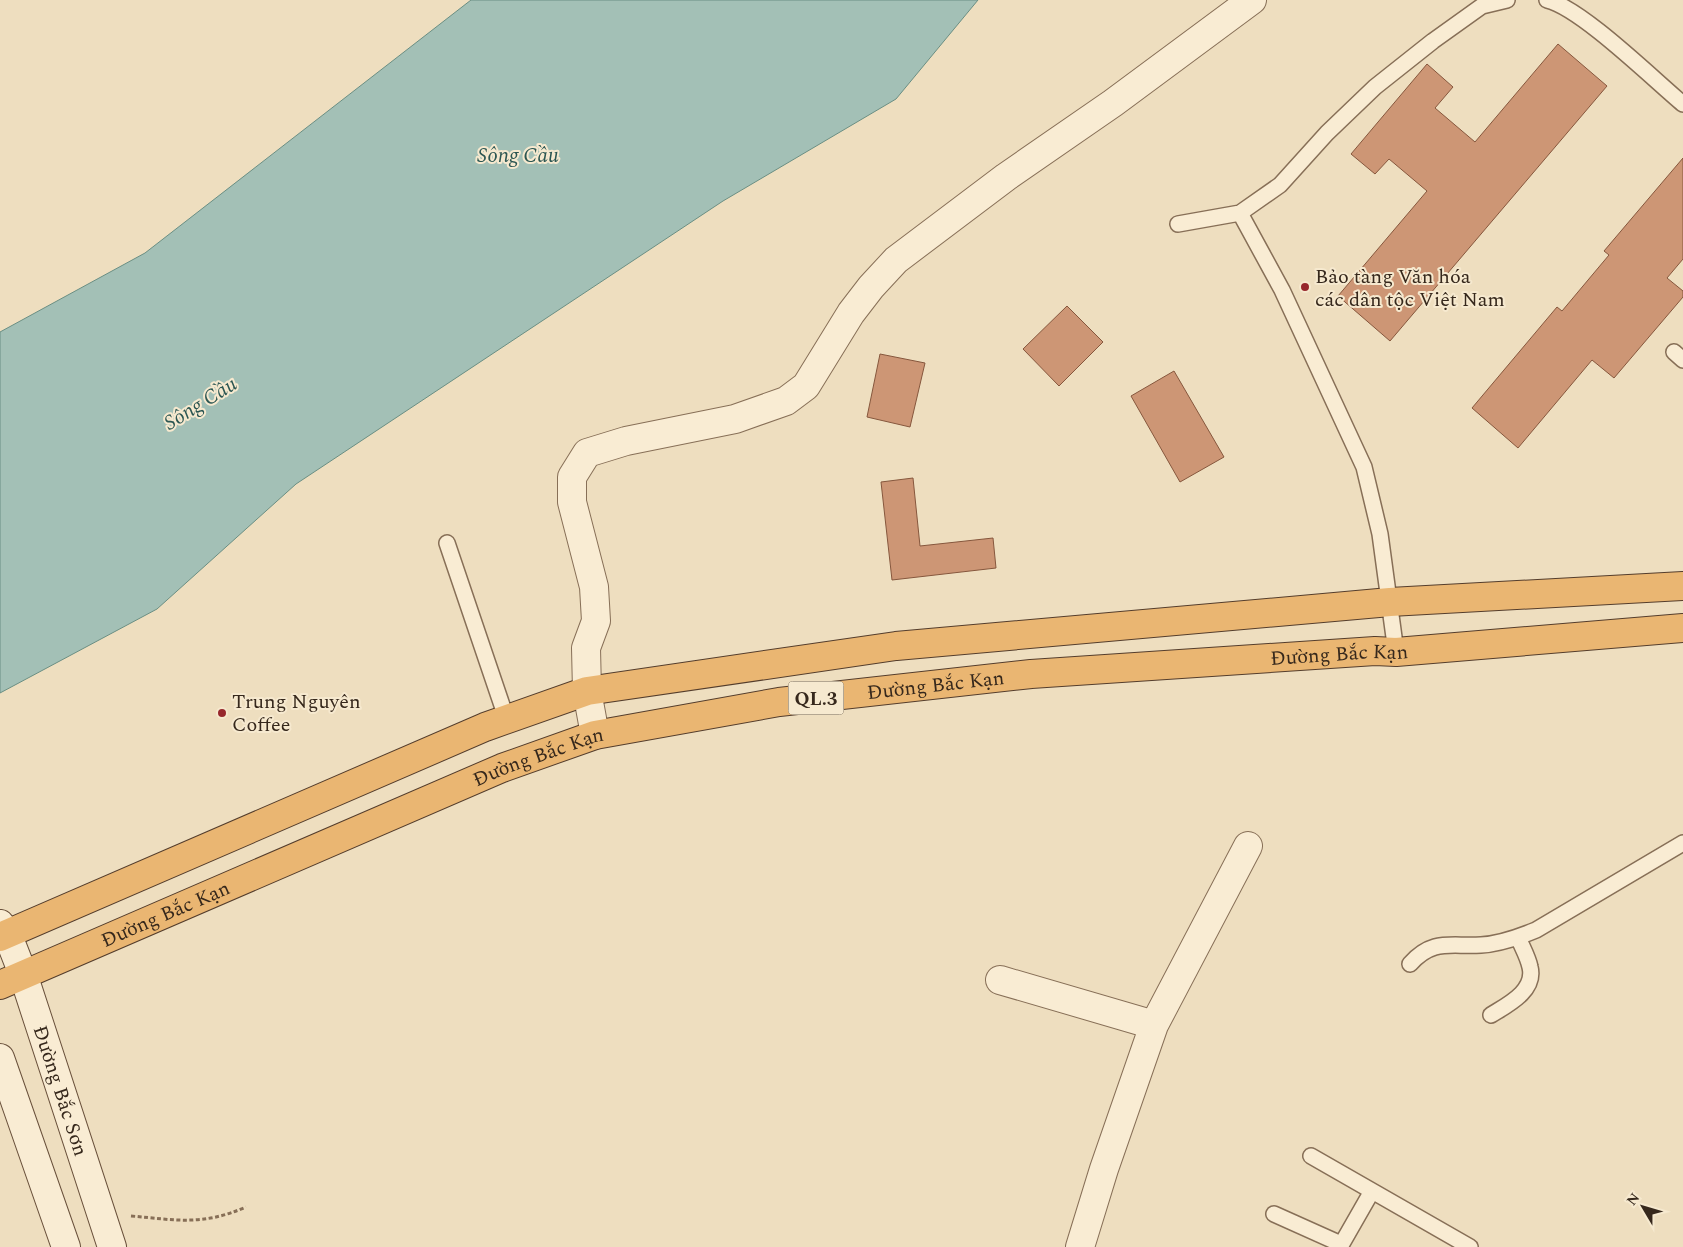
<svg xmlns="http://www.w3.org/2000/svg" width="1683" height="1247" font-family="Spectral,serif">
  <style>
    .water { fill: #a3c0b6; stroke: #6a8e83 }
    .building { fill: #cd9675; stroke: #86573d }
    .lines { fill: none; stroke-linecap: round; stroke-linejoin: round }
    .service-casing { stroke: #876f57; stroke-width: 18 }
    .minor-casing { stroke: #876f57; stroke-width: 30 }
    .secondary-casing { stroke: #69503b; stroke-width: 30 }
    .trunk-casing { stroke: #543d2c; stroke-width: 30 }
    .path { stroke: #876f57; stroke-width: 3; stroke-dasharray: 4 2.5; stroke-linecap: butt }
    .service { stroke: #f9ecd3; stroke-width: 15 }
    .minor { stroke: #f9ecd3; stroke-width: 28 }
    .secondary { stroke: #f9ecd3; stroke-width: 28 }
    .trunk { stroke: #eab672; stroke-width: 28 }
    .poi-dot { fill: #97272c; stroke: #f6e9cf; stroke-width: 2 }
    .labels { text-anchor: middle; stroke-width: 4; stroke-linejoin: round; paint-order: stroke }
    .shield { fill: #f6e9cf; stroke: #706252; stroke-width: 1 }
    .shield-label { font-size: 19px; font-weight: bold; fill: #36281c }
    .poi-label { font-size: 20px; fill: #36281c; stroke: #f6e9cf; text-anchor: start }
    .street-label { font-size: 20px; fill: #36281c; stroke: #f6e9cf }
    .water-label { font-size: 21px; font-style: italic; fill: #2b5652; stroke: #f6e9cf }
  </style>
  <rect width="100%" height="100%" fill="#eedebf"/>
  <path class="water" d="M471,0H978L896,99L723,201L296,484L157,609L0,693V332L145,253Z"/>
  <path class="building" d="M1558,44L1607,86L1390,341L1338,296L1427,191L1389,159L1375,174L1351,154L1427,64L1453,87L1435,108L1475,142Z
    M1683,158V259L1667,278L1683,291V297L1614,378L1592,360L1518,448L1472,408L1557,307L1562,311L1609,255L1604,251Z
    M1067,306L1103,342L1059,386L1023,349Z
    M880,354L925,363L910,427L867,417Z
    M1174,371L1224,457L1180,482L1131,396Z
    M913,478L920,546L993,538L996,568L892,580L881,482Z"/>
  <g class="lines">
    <g class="service-casing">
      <path id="service" d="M1547,0C1581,8 1653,79 1683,104
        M1240,213L1282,290L1364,467L1380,534L1396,652
        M1178,224L1240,213L1280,185L1327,133L1375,87L1433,41L1482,6L1507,0
        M1674,352L1683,360
        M447,543L507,720
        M1410,964C1433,938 1451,947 1481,945C1500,944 1519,937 1536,930L1683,843
        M1491,1015C1507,1005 1536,991 1530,967C1528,957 1522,947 1518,937
        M1311,1156L1470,1247
        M1274,1214L1341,1244
        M1340,1247L1372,1191"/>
    </g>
    <g class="minor-casing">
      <path id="minor" d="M595,735L587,691L586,648L596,621L594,587L572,502V477L587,453L626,441L735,419L786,401L806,386L851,313L871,287L896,260L1006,177L1113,103L1252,0
        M1000,980L1154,1025
        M1080,1247L1104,1169L1154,1025L1248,846"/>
    </g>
    <g class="secondary-casing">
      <g id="secondary">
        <path id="s1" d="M0,924L7,933L23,974L112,1247"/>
        <path d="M0,1058L66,1247"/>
      </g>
    </g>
    <g class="trunk-casing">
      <g id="trunk">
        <path d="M0,937L485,727L587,691L896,646L1390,602L1683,586"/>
        <path id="s2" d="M0,985L502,768L595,735L779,702L1031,674L1375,651L1396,652L1683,628"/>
      </g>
    </g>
    <path class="path" d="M131,1216C177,1220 202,1226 246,1207"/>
    <use href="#service" class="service"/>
    <use href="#minor" class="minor"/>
    <use href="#secondary" class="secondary"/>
    <use href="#trunk" class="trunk"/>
  </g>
  <g class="poi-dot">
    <circle cx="1305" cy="287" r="5"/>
    <circle cx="222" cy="713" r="5"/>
  </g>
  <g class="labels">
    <rect class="shield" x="788.5" y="681.5" width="55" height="33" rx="4"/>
    <g class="shield-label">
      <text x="816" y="705">QL.3</text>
    </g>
    <g class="poi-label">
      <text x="1315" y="283">Bảo tàng Văn hóa<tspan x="1315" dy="23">các dân tộc Việt Nam</tspan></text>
      <text x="232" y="708">Trung Nguyên<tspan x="232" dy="23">Coffee</tspan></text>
    </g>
    <g class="street-label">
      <text dy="7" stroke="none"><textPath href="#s2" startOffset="1395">Đường Bắc Kạn</textPath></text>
      <text dy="7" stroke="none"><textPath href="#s2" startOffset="990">Đường Bắc Kạn</textPath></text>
      <text dy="7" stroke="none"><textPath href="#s2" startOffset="585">Đường Bắc Kạn</textPath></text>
      <text dy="7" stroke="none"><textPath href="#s2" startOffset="180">Đường Bắc Kạn</textPath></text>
      <text dy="7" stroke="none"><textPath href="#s1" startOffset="178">Đường Bắc Sơn</textPath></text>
    </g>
    <g class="water-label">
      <text x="518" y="162">Sông Cầu</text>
      <text transform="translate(200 403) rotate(-32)" y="7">Sông Cầu</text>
    </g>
  </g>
  <g transform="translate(1643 1207) rotate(308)" stroke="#f6e9cf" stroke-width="4" paint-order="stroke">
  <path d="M0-4L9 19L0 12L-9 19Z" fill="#36281c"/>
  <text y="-8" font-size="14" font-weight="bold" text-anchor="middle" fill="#36281c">N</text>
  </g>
</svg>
